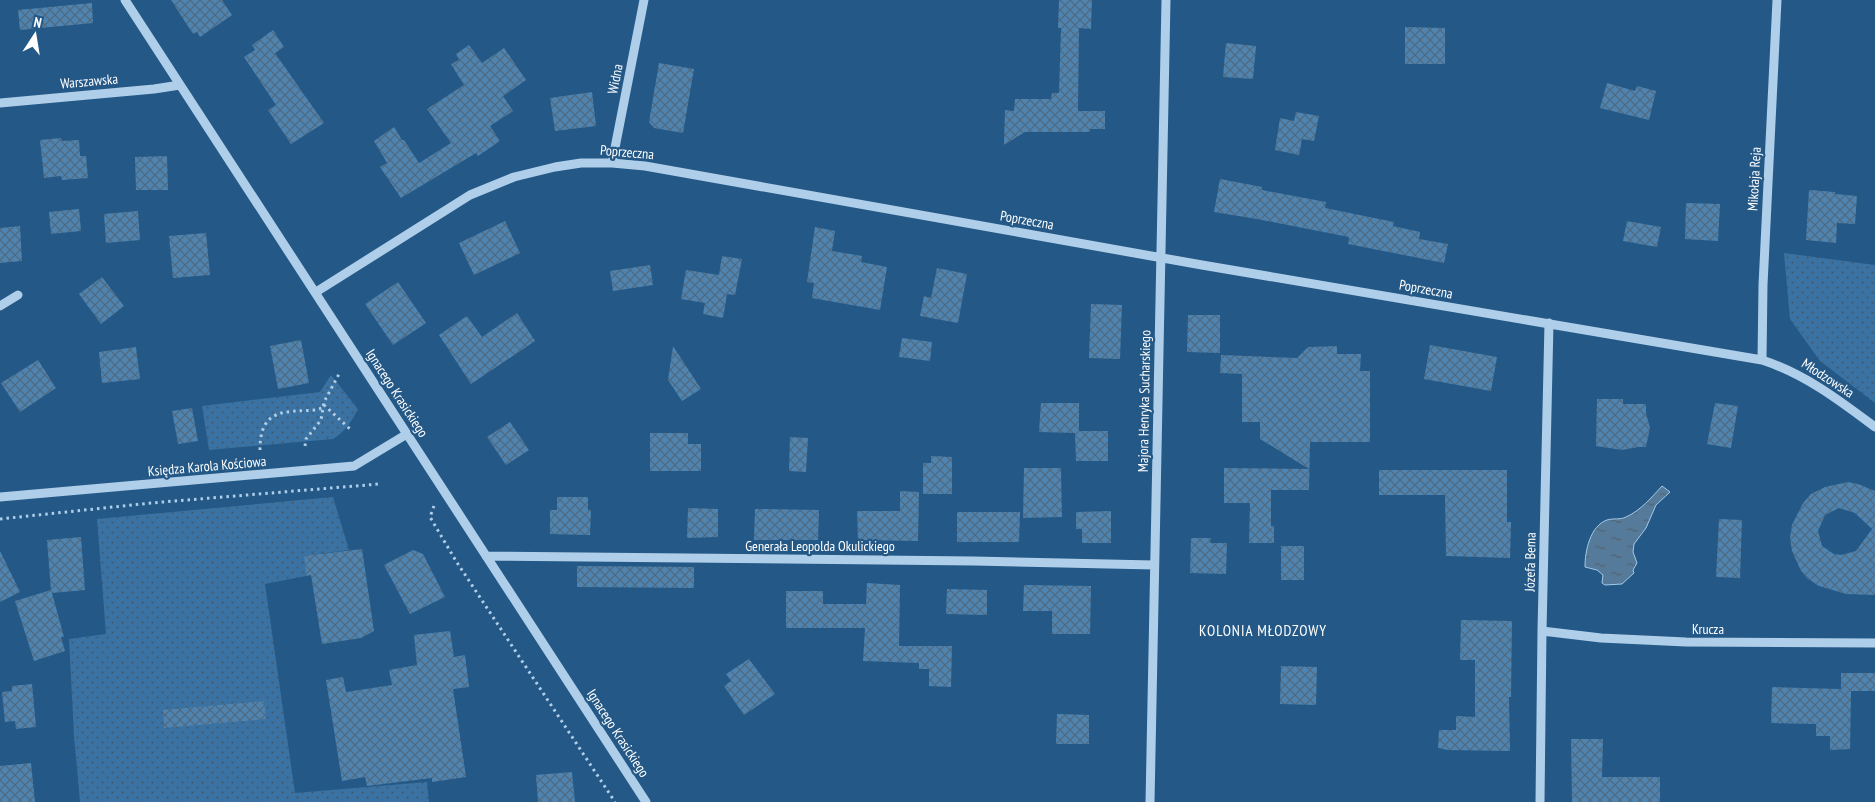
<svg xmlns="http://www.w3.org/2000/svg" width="1875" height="802" font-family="'PT Sans Narrow',sans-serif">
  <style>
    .grass { fill: url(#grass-dots) }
    .water { fill: url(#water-ripples); stroke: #a3cae9 }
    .building { fill: url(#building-cross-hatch); fill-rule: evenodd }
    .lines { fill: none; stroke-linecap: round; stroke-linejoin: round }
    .path { stroke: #afcee9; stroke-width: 3; stroke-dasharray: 2.5 4; stroke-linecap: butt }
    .minor { stroke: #afcee9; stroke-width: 9 }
    .labels { text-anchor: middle; stroke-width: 4.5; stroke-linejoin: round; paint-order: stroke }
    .street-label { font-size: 14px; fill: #fff; stroke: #245886 }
    .neighbourhood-label { font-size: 15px; letter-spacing: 1px; fill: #fff; stroke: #245886 }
  </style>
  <defs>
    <pattern id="grass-dots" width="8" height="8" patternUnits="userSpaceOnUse" patternTransform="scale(1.25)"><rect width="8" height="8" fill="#3972a3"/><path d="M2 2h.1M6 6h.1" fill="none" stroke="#445b6f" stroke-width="1.8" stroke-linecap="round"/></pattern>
    <pattern id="water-ripples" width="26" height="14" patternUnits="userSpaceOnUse" patternTransform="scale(1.25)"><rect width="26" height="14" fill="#567a9a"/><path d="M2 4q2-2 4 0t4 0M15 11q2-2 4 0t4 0" fill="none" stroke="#516373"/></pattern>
    <pattern id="building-cross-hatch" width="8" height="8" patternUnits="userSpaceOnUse" patternTransform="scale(1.25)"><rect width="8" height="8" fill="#5084b0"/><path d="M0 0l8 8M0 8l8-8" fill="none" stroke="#4e6b83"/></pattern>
  </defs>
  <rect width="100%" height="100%" fill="#245886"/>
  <path class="grass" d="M1784,253L1875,265V403L1820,361L1790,319Z
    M331,375L358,409C351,422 346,431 333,439L209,450L202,406L320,392Z
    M333,497L349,550L304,556L306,576L265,584L295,793L427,782L429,802H80L74,736L69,639L106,634L97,519Z"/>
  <path class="water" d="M1662,486L1670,492L1656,505L1646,528L1634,544L1633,552L1637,563L1633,570L1634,573L1622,584L1605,585L1602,583L1603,575L1597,570L1585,567C1585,551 1590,526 1607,520C1613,518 1620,520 1626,517C1640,511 1652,497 1662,486Z"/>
  <path class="building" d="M171,0H222L232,15L200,37L197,32L193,34Z
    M1059,0H1092L1091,29L1079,28L1078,111H1105V129H1090V132H1025L1004,145L1005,110L1014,111L1015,99H1051L1052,93H1059L1061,28H1058Z
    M92,3L93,23L20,30L18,10Z
    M1405,27L1445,28V64H1405Z
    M273,30L284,47L275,53L324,123L291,144L268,110L276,105L244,57L255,50L252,45Z
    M1226,43L1256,46L1253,79L1223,77Z
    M469,45L482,63L504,48L526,80L503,96L513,111L490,126L500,141L478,156L476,153L401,198L380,167L387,163L374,141L394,127L402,140H404L419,163L451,143L427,109L464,85L451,64L459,60L456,54Z
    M659,63L694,69L683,133L654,128L649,122Z
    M1607,83L1635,91L1637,86L1656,91L1649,120L1600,108Z
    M592,92L596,126L555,131L550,98Z
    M1296,112L1319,116L1314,141L1302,139L1299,155L1275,150L1280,118L1294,121Z
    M61,138L62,141L79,140L80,156H86L88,178L62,180L61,176L44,178L40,140Z
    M167,156L168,190H136L135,157Z
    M1220,179L1262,187V190L1326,202L1325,208L1394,222L1393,226L1420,232L1419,239L1448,244L1444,263L1348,244L1349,237L1257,219L1214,212Z
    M1809,190L1835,192V194L1857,196L1855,224L1837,223L1836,243L1806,240Z
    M1686,203L1720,204L1718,241L1685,239Z
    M79,209L81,231L51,234L49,212Z
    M138,211L140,240L106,243L104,214Z
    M505,221L520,253L474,275L459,243Z
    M1627,221L1661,227L1657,247L1623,241Z
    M20,226L22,261L0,263V228Z
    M815,227L835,231L832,251L862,256L861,262L887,267L880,310L812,298L814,283L807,282Z
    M206,233L210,275L173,278L169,236Z
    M722,256L742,259L735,295L727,294L723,318L703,314L705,303L681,299L686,270L719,275Z
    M650,265L653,285L613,291L610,271Z
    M937,268L967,274L958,323L920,316L924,296L931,298Z
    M102,277L124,306L101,324L79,294Z
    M398,282L426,323L393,345L365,304Z
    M1091,304L1122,305L1120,359L1089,358Z
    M517,313L535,341L471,384L439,335L467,316L482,337Z
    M1188,315H1220V353L1187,352Z
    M902,338L932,342L930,361L899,357Z
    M301,340L309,383L278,389L270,346Z
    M1430,345L1497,357L1491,391L1424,379Z
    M673,346L701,389L682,401L668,380Z
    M1337,346V354H1361L1360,371H1370V442H1310L1309,490H1271V526H1274V543H1249L1250,503H1224V468L1309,469L1260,439V422H1242V374L1220,373L1221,355L1297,358L1308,347Z
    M136,347L140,379L102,383L99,352Z
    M38,360L56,388L20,412L1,383Z
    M1597,399H1623V404H1646V413L1650,428L1646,447H1638L1622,450L1596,446Z
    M1041,403H1079V431H1108V461H1076L1075,433L1039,432Z
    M1715,403L1738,406L1731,448L1707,444Z
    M192,408L198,441L178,444L172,411Z
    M510,422L529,450L506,465L487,437Z
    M650,433H688V444H701V471H650Z
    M790,437L808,438L806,472L789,471Z
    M931,456L952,457V494H923V463H931Z
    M1024,468H1061L1062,517L1023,518Z
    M1379,470H1507V522H1511L1510,558L1446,556L1445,495H1379Z
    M1848,482L1858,484L1875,491V595L1846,594L1819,586L1808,579L1801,571L1792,551L1790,538L1792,525L1803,503L1811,494L1825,487ZM1839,508L1855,513L1872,529L1856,551L1841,555L1834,554L1822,546L1818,531L1825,515Z
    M900,491L919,492L918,541L858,540L857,511H900Z
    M557,497H588V510H591L590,535L550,534V510H557Z
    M688,508L718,509V537L687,538Z
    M755,509L819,510L818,540H754Z
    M1111,511V543H1082V529H1076V512Z
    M957,512H1020L1019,542H957Z
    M1719,519L1742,520L1740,578L1716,577Z
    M81,537L85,590L52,593L64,637H61L65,651L34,661L15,601L51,590L47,540Z
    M1191,538H1211L1210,543H1227L1226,574L1190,573Z
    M1281,546H1304V580H1281Z
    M362,549L374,631L361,638L322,644L311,575L306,576L304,556Z
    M413,550L423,554L445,597L410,614L384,565Z
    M0,551L20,592L0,602Z
    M577,566L694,567V588L577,587Z
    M867,583L900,585L899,646H952L951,687L929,686V669H919V663L863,661L865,628H786V591H823V604H866Z
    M1024,585L1091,586L1090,634H1052V611H1023Z
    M947,589L987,590V615L946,614Z
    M1461,620L1512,621L1511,697H1509L1510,751L1448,750L1438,748L1439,730H1456V716L1475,717V660H1460Z
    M450,631L454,657L465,655L469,687L453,689L466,777L432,782V778L367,786L365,777L342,781L326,680L343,677L346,692L392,685L389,670L417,665L414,635Z
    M749,659L775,694L744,715L724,686L731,681L726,674Z
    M1281,666L1317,667L1316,705L1280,704Z
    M1841,673H1875V691H1851L1850,749L1830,750V736H1816V724L1771,723L1772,687L1841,689Z
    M32,684L36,727L16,729L15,721L5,722L2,692L12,691V686Z
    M264,701L266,719L164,728L163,710Z
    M1057,714L1089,715V744H1056Z
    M1571,739H1603L1602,777H1660V802H1572Z
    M31,763L35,802H0V766Z
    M572,772L575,802H538L536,775Z"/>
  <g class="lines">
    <path class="path" d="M305,446L306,439L321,420L324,402L339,374
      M260,450C260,408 284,412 316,410L322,408L324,405L350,429
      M434,506L430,517L456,561L615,802
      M0,519L151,503L379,484"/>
    <path class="minor" d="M125,0L646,802
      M0,103L154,89L180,85
      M612,163L644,0
      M316,292L470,195L514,177L555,167L581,163H612L645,166L1202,265L1762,360C1805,374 1839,400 1875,427
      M0,306L18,295
      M1762,360L1763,285L1777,0
      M0,497L354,466L407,434
      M486,556L974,561L1154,565
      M1542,631L1601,638L1686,642L1875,643
      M1150,802L1166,0
      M1540,802L1542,631L1549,323"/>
  </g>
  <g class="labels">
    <g class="street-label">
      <text transform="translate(615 79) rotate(-79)" y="5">Widna</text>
      <text transform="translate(89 81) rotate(-5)" y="5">Warszawska</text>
      <text transform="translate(627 152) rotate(5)" y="5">Poprzeczna</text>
      <text transform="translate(1754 179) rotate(-87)" y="5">Mikołaja Reja</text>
      <text transform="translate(1027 220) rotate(10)" y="5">Poprzeczna</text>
      <text transform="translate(1426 289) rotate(10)" y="5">Poprzeczna</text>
      <text transform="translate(1828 378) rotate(33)" y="5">Młodzowska</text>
      <text transform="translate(397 393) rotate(57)" y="5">Ignacego Krasickiego</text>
      <text transform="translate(1144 401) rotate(-89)" y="5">Majora Henryka Sucharskiego</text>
      <text transform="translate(207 466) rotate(-5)" y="5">Księdza Karola Kościowa</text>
      <text x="820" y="551">Generała Leopolda Okulickiego</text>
      <text transform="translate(1530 562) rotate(-89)" y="5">Józefa Bema</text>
      <text x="1708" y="634">Krucza</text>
      <text transform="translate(618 733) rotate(57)" y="5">Ignacego Krasickiego</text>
    </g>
    <g class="neighbourhood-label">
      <text x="1263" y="636">KOLONIA MŁODZOWY</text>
    </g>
  </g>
  <g transform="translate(35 35) rotate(12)" stroke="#245886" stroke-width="4" paint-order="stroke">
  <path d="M0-4L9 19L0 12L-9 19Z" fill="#ffffff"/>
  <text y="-8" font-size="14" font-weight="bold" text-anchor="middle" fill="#ffffff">N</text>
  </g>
</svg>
